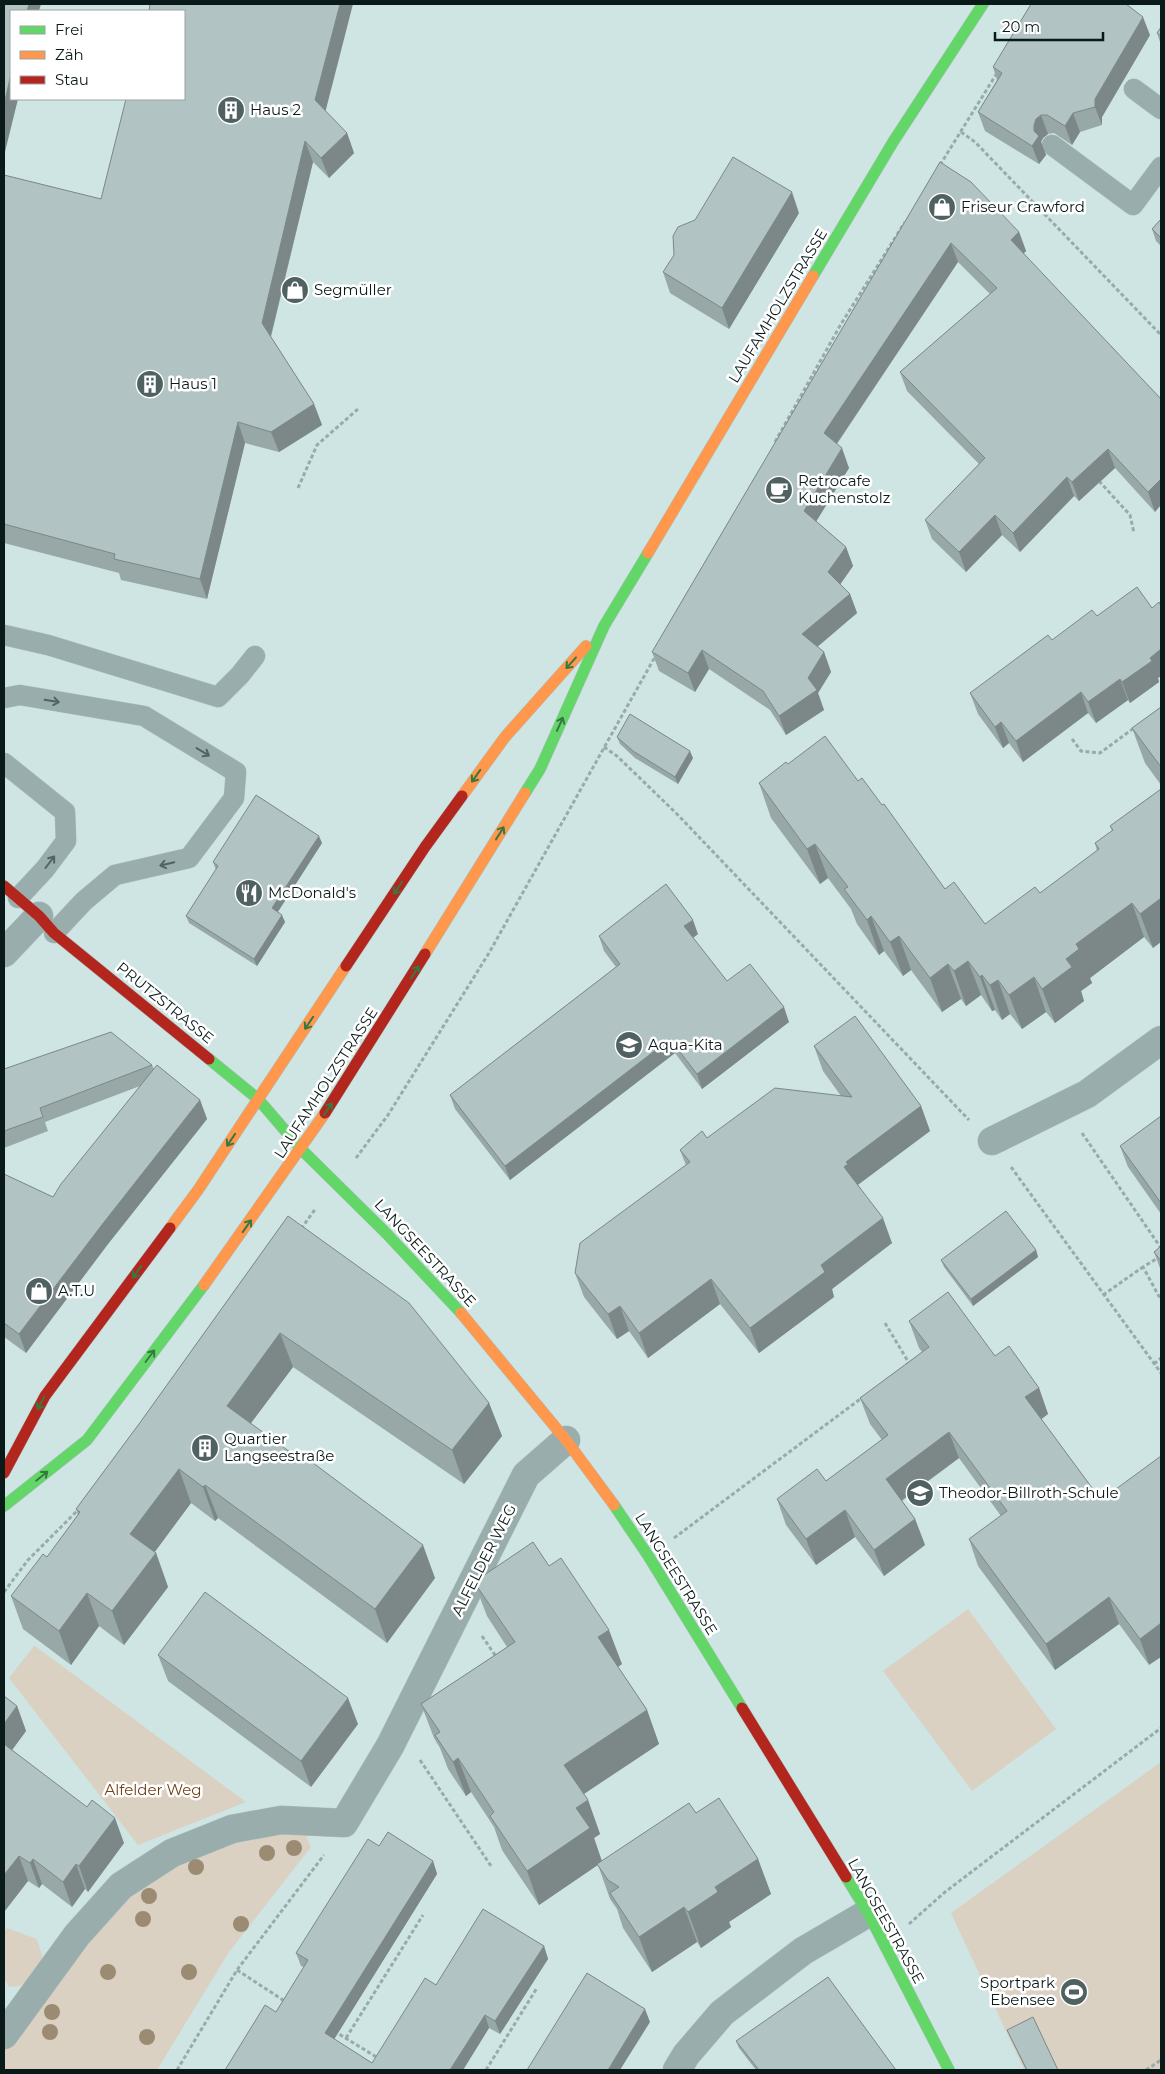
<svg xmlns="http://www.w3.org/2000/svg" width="1165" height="2074" font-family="Montserrat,sans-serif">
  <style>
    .green { fill: #dad1c2 }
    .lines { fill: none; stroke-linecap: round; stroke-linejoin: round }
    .lane-casing { stroke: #acbfbe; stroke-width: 21 }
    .street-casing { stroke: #acbfbe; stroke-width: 29 }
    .fast-casing { stroke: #acbfbe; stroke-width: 12 }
    .slow-casing { stroke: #acbfbe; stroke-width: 12 }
    .jam-casing { stroke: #acbfbe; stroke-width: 12 }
    .path { stroke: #98abaa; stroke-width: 3; stroke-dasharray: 4 2.5; stroke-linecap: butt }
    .lane { stroke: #98adac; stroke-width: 20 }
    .street { stroke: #98adac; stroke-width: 28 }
    .fast { stroke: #63d668; stroke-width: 11 }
    .slow { stroke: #ff974d; stroke-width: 11 }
    .jam { stroke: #b3261e; stroke-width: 11 }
    .tree { fill: #9b8b73 }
    .wall { fill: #98a8a7 }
    .shaded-wall { fill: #7c8888 }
    .building { fill: #b1c3c2; stroke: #7c8888 }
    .oneway { stroke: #367840 }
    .oneway2 { stroke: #516462 }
    .labels { text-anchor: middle; stroke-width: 5; stroke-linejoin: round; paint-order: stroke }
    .poi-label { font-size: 15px; fill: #0a1a19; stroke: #fff; text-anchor: start }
    .street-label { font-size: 15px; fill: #0a1a19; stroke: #fff }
    .park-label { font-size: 15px; fill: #724216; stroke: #fff }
  </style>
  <rect width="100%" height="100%" fill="#cee5e4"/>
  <path class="green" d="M968,1609L1056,1729L972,1791L883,1671Z
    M34,1646H35L246,1802L138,1845L9,1678Z
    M1161,1762V2070H1024L951,1913Z
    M305,1833L311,1847L229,1952L157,2070H4V2045L109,1910L165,1869L242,1836Z
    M7,1928L37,1939L44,1962L25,1985L9,1987L4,1978V1932Z"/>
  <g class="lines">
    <g class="lane-casing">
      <path id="lane" d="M1134,89L1161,109
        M1052,145L1133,205L1161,167
        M4,635L48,645L218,697L240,675L255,656
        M4,698L20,695L144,716L236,772L234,798L189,858L115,875L84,901L54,933
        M4,763L65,812L66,841L45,869L18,898"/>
    </g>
    <g class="street-casing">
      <path id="street" d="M4,953L39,916
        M992,1141L1087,1094L1161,1040
        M4,2035L77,1935L121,1886L172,1853L232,1829L281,1820L344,1823L390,1746L526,1475L566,1440
        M677,2070L686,2055L722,2013L803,1951L868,1913"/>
    </g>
    <g class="fast-casing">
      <path id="fast" d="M813,276L893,142L983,4
        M525,793L540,769L604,626L648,553
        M209,1059L258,1099L301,1149L386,1233L461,1313
        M614,1505L649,1557L742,1708
        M4,1506L87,1440L204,1285
        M846,1877L868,1913L949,2070"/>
    </g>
    <g class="slow-casing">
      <path id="slow" d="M648,553L813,276
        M462,796L505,737L586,646
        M425,954L525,793
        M170,1228L198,1190L346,966
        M204,1285L325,1113
        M461,1313L566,1440L614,1505"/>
    </g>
    <g class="jam-casing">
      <path id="jam" d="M4,886L39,916L54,933L209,1059
        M346,966L425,847L462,796
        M325,1113L425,954
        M4,1473L45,1396L170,1228
        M742,1708L846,1877"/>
    </g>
    <path class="path" d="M961,132L975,142L1161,335
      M940,165L997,73
      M775,442L841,324L905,222
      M1099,481L1130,515L1134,533
      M298,488L317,445L358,409
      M1072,739L1081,751L1100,753L1134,728
      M604,747L617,756L677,814L969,1120
      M1082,1133L1161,1248
      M356,1158L388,1115L489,953L656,655
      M1011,1167L1161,1373
      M301,1229L316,1208
      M1161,1256L1143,1267L1161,1300
      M1103,1295L1143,1267
      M885,1323L909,1363L906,1365
      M1154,1364L1161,1358
      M674,1538L863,1397
      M4,1592L28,1560L80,1508
      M482,1636L497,1658
      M420,1760L491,1866
      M909,1924L945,1892L1161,1728
      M237,1970L286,2002
      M334,2031L378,2058
      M346,2038L423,1915
      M177,2070L237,1970L324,1855
      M486,2070L537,1988
      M1146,2070L1161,2060"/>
    <use href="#lane" class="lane"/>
    <use href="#street" class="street"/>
    <use href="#fast" class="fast"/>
    <use href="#slow" class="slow"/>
    <use href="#jam" class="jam"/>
  </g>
  <g class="tree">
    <circle cx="294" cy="1848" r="8"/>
    <circle cx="267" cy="1853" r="8"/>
    <circle cx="196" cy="1867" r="8"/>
    <circle cx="149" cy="1896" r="8"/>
    <circle cx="143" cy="1919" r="8"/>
    <circle cx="241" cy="1924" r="8"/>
    <circle cx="108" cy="1972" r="8"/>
    <circle cx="189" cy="1972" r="8"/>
    <circle cx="52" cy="2012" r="8"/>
    <circle cx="50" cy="2032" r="8"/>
    <circle cx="147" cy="2037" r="8"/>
  </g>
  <path class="wall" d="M1161,27V45L1157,33Z
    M1150,35L1102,117V125L1080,132L1072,145L1054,133L1048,134L1043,138L1041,142L1046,155L1039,164L985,131L978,112L997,80L993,67Z
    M325,111L347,133L354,153L329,178L313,162L271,337L314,404L322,425L279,452L245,443L207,599L121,580L119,573L4,543V175L101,199Z
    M940,162L1019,232L1026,251L1023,254L1161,399L1155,512L1115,468L1079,501L1074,496L1020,552L1002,535L966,572L932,539L925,520L979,464L907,391L900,372L990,294L958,262L837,444L849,468L816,521L846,547L853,566L840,584L850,594L857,613L817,647L824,652L831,672L818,693L824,710L786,735L770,710L709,669L695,692L659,671L652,652Z
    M799,213L729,329L670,293L663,272Z
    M1161,219V246L1156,241L1152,229Z
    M1161,606V676L1158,678L1159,682L1130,703L1128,700L1096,723L1088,713L1023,762L1009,743L1003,748L978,714L970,693L1052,640L1097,616Z
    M1161,707V785L1145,763L1132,728Z
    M617,737L693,758L678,784L635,758L620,744Z
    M788,764L858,781L945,889L985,924L1040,893L1097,851L1095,843L1112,831L1110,826L1161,789L1153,948L1144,937L1090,978L1092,983L1081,991L1084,1001L1055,1023L1046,1012L1022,1029L1010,1014L1002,1020L995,1010L992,1011L981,995L966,1006L961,999L942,1012L911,970L903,976L884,951L879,955L857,924L851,909L828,878L820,884L771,818L759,783Z
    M322,843L278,912L285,922L257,966L189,923L186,916L216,870L213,862Z
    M698,934L693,938L727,981L789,1022L702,1089L675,1053L510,1180L455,1109L450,1095L616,967L604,951L599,936Z
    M814,1046L921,1106L930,1131L858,1185L892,1243L832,1289L834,1297L759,1353L720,1304L648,1358L629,1331L617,1339L584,1297L575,1273L686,1165L680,1150L707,1138L841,1096L823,1071Z
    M152,1065L154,1069L200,1100L207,1119L108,1244L26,1353L4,1337V1174L53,1197L140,1086L45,1122L48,1131L4,1148V1069Z
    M1161,1116V1214L1128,1167L1120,1146Z
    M288,1216L489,1403L502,1436L464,1484L293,1367L251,1423L435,1578L387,1643L218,1518L215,1521L191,1503L154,1552L156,1553L168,1587L124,1645L99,1626L71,1665L23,1629L11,1596L47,1557L78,1515L76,1509L139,1424Z
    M1161,1246V1271L1154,1252Z
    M1036,1250L1038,1257L973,1306L944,1267L941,1260Z
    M909,1321L995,1356L1039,1388L1048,1414L1041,1419L1101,1500L1149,1665L1119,1624L1055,1670L978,1566L969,1539L1001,1516L959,1458L902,1501L915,1519L925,1545L884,1576L855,1537L816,1565L786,1525L777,1499L826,1481L882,1440L870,1424L860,1398L922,1352L919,1348Z
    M549,1566L622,1664L618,1667L647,1710L659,1744L584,1794L588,1800L600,1834L594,1838L602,1861L696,1813L758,1859L771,1894L729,1922L731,1927L701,1948L697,1942L652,1972L623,1928L617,1909L610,1899L598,1865L539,1905L502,1850L494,1827L471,1792L466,1796L448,1769L440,1748L434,1738L421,1704L507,1647L487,1616L474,1582Z
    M158,1655L358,1724L311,1787L168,1681Z
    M4,1696L17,1706L26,1731L12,1750L124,1843L88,1892L85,1889L72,1907L42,1884L39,1888L28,1881L4,1912Z
    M379,1846L433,1861L437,1874L334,2039L372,2063L436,1985L544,1946L548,1959L500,2034L489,2028L463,2070H225L276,2012L304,1967L301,1966L296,1953Z
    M1007,2030L1058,2070H1026L1010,2037Z
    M736,2041L896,2070H756L739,2048Z"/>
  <path class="shaded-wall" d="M29,4H41L39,11H27Z
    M340,4H353L323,121L315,100Z
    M1143,17L1150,35L1102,117V125L1095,107V99Z
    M11,74V99H18L4,156V105Z
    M1073,113L1080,132L1072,145L1065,126Z
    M1041,115L1048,134L1043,138L1041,142L1046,155L1039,164L1032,146L1034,131V125L1036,119Z
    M347,133L354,153L329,178L321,158Z
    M305,141L313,162L269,343L262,323Z
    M792,192L799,213L729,329L722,308Z
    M1019,232L1026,251L1018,259L1011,240Z
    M951,243L958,262L831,452L824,433Z
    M314,404L322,425L279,452L271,432Z
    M238,422L245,443L207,599L200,579Z
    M842,448L849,468L811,530L804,511Z
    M1108,449L1115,468L1079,501L1072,482Z
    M1067,477L1074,496L1020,552L1013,533Z
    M1161,479V505L1155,512L1148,492Z
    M995,515L1002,535L966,572L959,552Z
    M846,547L853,566L835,592L828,572Z
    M850,594L857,613L809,654L802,634Z
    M1161,649V676L1158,678L1159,682L1130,703L1122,682L1150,658Z
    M702,650L709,669L695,692L688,673Z
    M824,652L831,672L818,693L824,710L786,735L779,716L808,678Z
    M1120,679L1128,700L1096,723L1088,702Z
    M1081,692L1088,713L1023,762L1016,741Z
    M1001,722L1009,743L1003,748L995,727Z
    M690,751L693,758L678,784L675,777Z
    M319,836L322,843L275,916L272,908Z
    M815,844L828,878L820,884L807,849Z
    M1161,898V942L1153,948L1140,914Z
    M1132,903L1144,937L1090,978L1092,983L1081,991L1084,1001L1055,1023L1042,989L1076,944Z
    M282,915L285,922L257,966L254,959Z
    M871,916L884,951L879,955L867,920Z
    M693,920L698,934L690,940L684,926Z
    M899,936L911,970L903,976L890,942Z
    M968,961L981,995L966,1006L954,971Z
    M948,964L961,999L942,1012L930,978Z
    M982,975L995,1010L992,1011L980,977Z
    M1034,977L1046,1012L1022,1029L1009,995Z
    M998,980L1010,1014L1002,1020L990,985Z
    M784,1007L789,1022L702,1089L697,1074Z
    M670,1039L675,1053L510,1180L505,1166Z
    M200,1100L207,1119L108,1244L26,1353L19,1334L101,1226Z
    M921,1106L930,1131L856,1186L844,1167L846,1162Z
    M883,1218L892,1243L832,1289L834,1297L759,1353L750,1328L821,1265Z
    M1036,1250L1038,1257L973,1306L971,1299Z
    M711,1279L720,1304L648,1358L639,1333Z
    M620,1306L629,1331L617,1339L608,1314Z
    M280,1333L293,1367L239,1439L227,1406Z
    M1039,1388L1048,1414L1035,1424L1025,1397Z
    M489,1403L502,1436L464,1484L452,1450Z
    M949,1432L959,1458L895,1505L886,1479Z
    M179,1469L191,1503L143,1568L130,1534Z
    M205,1485L218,1518L215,1521L203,1487Z
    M845,1510L855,1537L816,1565L806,1539Z
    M915,1519L925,1545L884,1576L874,1550Z
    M423,1545L435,1578L387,1643L375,1609Z
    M156,1553L168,1587L124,1645L112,1611Z
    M87,1593L99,1626L71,1665L59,1631Z
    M1109,1597L1119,1624L1055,1670L1046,1644Z
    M1161,1623V1657L1149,1665L1140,1639Z
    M609,1630L622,1664L611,1671L598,1637Z
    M348,1698L358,1724L311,1787L301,1761Z
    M17,1706L26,1731L4,1761V1724Z
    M647,1710L659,1744L576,1799L564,1765Z
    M458,1758L471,1792L466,1796L453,1762Z
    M588,1800L600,1834L594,1838L602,1862L539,1905L527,1871L576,1808Z
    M115,1818L124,1843L88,1892L79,1866Z
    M19,1856L28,1881L4,1912V1875Z
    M33,1859L42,1884L39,1888L30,1863Z
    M758,1859L771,1894L729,1922L731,1927L701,1948L688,1912L715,1887Z
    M433,1861L437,1874L330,2046L325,2033Z
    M76,1864L85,1889L72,1907L63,1882Z
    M684,1907L697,1942L652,1972L639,1937Z
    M544,1946L548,1959L500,2034L495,2021Z
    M645,2009L650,2022L620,2070H608Z
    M485,2015L489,2028L463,2070H450Z"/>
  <path class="building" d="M4,4H29L27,11H11V74L4,105Z
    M150,4H340L315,100L347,133L321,158L305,141L262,323L314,404L271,432L238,422L200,579L114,559L115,554L4,524V175L101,199L126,99H184V11H149Z
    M1031,4H1126L1143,17L1095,99V107L1073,113L1065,126L1047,115H1041L1036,119L1034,125V131L1039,136L1032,146L978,112L1002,73L993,67Z
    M1161,27V36L1157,33Z
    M733,157L792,192L722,308L663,272L674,255L673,236L678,227L695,220Z
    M940,162L971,182L1019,232L1011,240L1161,399V479L1148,492L1108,449L1072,482L1067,477L1013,533L995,515L959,552L925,520L985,458L900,372L997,288L951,243L824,433L842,448L804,511L846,547L828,572L850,594L802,634L824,652L808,678L817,690L779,716L763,691L702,650L688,673L652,652Z
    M1161,219V238L1152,229Z
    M1137,587L1152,608L1159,602L1161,606V649L1150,658L1152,661L1122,682L1120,679L1088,702L1081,692L1016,741L1001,722L995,727L970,693L1048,635L1052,640L1092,610L1097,616Z
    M1161,707V767L1132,728Z
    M630,714L690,751L675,777L633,751L617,737Z
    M825,736L858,781L862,778L882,805L884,804L945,889L954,882L985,924L1035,887L1040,893L1099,849L1095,843L1113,830L1110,826L1161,789V898L1140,914L1132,903L1076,944L1079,949L1066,959L1072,967L1042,989L1034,977L1009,995L998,980L990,985L982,975L980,977L968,961L954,971L948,964L930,978L899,936L890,942L871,916L867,920L844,889L848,887L815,844L807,849L759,783L786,762L788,764Z
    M256,795L319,836L272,908L282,915L254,959L186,916L218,866L213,862Z
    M666,884L693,920L684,926L727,981L750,964L784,1007L697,1074L670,1039L505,1166L450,1095L620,964L599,936Z
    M855,1016L921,1106L846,1162L848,1164L844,1167L883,1218L821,1265L825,1272L750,1328L711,1279L639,1333L620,1306L608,1314L575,1273L580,1243L690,1162L680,1150L702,1131L707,1138L775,1088L852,1097L814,1046Z
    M111,1032L152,1065L40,1108L43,1117L4,1131V1069Z
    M157,1065L200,1100L101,1226L19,1334L4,1323V1174L53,1197L61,1184Z
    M1161,1116V1203L1120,1146Z
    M1006,1211L1036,1250L971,1299L941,1260Z
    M288,1216L409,1303L489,1403L452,1450L280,1333L227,1406L294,1455L297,1451L423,1545L375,1609L205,1485L203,1487L179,1469L130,1534L156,1553L112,1611L87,1593L59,1631L11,1596L43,1554L47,1557L80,1512L76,1509L139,1424Z
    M1161,1246V1261L1154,1252Z
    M948,1292L995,1356L1009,1346L1039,1388L1025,1397L1101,1500L1161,1456V1623L1140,1639L1109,1597L1046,1644L969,1539L1007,1511L949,1432L886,1479L915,1519L874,1550L845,1510L806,1539L777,1499L817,1469L826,1481L888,1435L860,1398L929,1347L909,1321Z
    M533,1542L549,1566L561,1558L609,1630L598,1637L647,1710L564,1765L588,1800L576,1808L590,1828L527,1871L490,1816L494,1812L458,1758L453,1762L435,1735L440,1732L421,1704L515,1642L474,1582Z
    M205,1592L348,1698L301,1761L158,1655Z
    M4,1696L17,1706L4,1724Z
    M4,1744L87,1807L92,1800L115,1818L79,1866L76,1864L63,1882L33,1859L30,1863L19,1856L4,1875Z
    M719,1798L758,1859L715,1887L718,1892L688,1912L684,1907L639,1937L610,1893L619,1887L608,1880L597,1864L689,1803L696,1813Z
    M388,1832L433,1861L325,2033L372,2063L425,1978L436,1985L483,1909L544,1946L495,2021L485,2015L450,2070H225L265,2005L276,2012L308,1960L296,1953L368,1839L379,1846Z
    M587,1973L645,2009L608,2070H527Z
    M828,1977L896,2070H759L736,2041Z
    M1033,2017L1058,2070H1027L1007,2030Z"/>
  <defs><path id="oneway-shaft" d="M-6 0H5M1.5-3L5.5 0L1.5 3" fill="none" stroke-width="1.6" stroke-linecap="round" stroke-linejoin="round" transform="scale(1.25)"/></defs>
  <g class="oneway">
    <use href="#oneway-shaft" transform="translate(571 663) rotate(132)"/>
    <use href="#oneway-shaft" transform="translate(560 724) rotate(-66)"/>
    <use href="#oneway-shaft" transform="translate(476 776) rotate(125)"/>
    <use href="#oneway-shaft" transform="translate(500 833) rotate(-58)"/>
    <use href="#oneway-shaft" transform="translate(398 888) rotate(124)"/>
    <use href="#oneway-shaft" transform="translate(415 972) rotate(-58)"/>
    <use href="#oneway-shaft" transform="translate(309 1023) rotate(124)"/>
    <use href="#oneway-shaft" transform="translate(328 1109) rotate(-56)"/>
    <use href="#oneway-shaft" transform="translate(231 1140) rotate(124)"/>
    <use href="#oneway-shaft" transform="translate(247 1226) rotate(-55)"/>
    <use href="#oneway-shaft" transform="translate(137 1272) rotate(126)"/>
    <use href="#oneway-shaft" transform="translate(150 1356) rotate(-53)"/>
    <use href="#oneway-shaft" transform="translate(41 1403) rotate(118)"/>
    <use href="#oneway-shaft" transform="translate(42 1476) rotate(-39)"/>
  </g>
  <g class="oneway2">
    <use href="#oneway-shaft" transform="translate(52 701) rotate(10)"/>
    <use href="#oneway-shaft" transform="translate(203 752) rotate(31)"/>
    <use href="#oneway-shaft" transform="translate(50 862) rotate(-53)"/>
    <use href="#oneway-shaft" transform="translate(167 864) rotate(166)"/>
  </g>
  <defs>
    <g id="building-disc" transform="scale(1.4375)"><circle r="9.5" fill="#4f6160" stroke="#fff"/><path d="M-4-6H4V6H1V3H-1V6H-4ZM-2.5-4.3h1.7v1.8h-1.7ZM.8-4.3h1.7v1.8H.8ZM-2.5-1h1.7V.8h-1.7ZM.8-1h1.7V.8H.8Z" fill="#fff"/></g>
    <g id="shop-disc" transform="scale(1.4375)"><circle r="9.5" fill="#4f6160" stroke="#fff"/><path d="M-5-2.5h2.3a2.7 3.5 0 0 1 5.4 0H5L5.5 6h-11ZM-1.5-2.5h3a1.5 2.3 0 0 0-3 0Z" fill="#fff"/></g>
    <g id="cafe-disc" transform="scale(1.4375)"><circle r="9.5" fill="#4f6160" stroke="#fff"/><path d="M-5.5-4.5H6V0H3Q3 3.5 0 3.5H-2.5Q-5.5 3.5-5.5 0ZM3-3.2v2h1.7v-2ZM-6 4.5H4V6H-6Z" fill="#fff"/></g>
    <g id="restaurant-disc" transform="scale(1.4375)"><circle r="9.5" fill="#4f6160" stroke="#fff"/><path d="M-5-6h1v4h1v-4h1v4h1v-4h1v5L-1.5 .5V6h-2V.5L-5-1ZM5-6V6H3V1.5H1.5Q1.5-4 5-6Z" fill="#fff"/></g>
    <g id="school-disc" transform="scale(1.4375)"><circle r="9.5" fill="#4f6160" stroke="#fff"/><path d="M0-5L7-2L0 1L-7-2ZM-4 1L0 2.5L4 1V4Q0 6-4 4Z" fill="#fff"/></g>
    <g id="stadium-disc" transform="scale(1.4375)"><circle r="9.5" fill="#4f6160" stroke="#fff"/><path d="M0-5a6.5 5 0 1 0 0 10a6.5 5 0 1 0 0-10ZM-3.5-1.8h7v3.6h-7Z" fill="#fff"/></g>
  </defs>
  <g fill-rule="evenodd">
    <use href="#building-disc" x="231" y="110"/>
    <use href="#shop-disc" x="942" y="207"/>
    <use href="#shop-disc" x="295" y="290"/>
    <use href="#building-disc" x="150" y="384"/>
    <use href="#cafe-disc" x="779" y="490"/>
    <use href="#restaurant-disc" x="249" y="893"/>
    <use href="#school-disc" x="629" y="1045"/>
    <use href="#shop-disc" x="39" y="1291"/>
    <use href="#building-disc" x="205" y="1448"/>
    <use href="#school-disc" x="920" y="1493"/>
    <use href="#stadium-disc" x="1074" y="1992"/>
  </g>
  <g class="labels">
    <g class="poi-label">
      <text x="250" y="115">Haus 2</text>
      <text x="961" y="212">Friseur Crawford</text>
      <text x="314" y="295">Segmüller</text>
      <text x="169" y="389">Haus 1</text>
      <text x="798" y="486">Retrocafe<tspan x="798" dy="17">Kuchenstolz</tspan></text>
      <text x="268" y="898">McDonald's</text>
      <text x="648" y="1050">Aqua-Kita</text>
      <text x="58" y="1296">A.T.U</text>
      <text x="224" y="1444">Quartier<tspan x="224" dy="17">Langseestraße</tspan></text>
      <text x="939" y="1498">Theodor-Billroth-Schule</text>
      <text x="1055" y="1988" text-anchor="end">Sportpark<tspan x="1055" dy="17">Ebensee</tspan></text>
    </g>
    <g class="street-label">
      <text transform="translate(778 306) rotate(-59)" y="5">LAUFAMHOLZSTRASSE</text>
      <text transform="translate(165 1003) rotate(39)" y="5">PRUTZSTRASSE</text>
      <text transform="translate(326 1083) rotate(-57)" y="5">LAUFAMHOLZSTRASSE</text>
      <text transform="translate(425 1253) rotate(47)" y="5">LANGSEESTRASSE</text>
      <text transform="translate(484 1560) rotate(-63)" y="5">ALFELDER WEG</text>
      <text transform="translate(676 1574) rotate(58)" y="5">LANGSEESTRASSE</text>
      <text transform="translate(886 1921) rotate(61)" y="5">LANGSEESTRASSE</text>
    </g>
    <g class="park-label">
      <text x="153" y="1795">Alfelder Weg</text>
    </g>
  </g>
  <rect width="1165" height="2074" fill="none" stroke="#0a1a19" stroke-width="10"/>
  <rect x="10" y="10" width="175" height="90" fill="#ffffff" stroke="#9da3a3"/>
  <rect x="20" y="26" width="25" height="8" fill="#63d668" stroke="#9da3a3"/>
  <text x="55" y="35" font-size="15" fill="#0a1a19">Frei</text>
  <rect x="20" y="51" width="25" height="8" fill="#ff974d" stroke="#9da3a3"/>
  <text x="55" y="60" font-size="15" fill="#0a1a19">Zäh</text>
  <rect x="20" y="76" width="25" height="8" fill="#b3261e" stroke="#9da3a3"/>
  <text x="55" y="85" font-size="15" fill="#0a1a19">Stau</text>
  <path d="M995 32v8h108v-8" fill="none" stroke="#0a1a19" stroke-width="2.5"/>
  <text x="1002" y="32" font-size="15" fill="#0a1a19" stroke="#ffffff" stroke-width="4" paint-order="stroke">20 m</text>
</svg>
